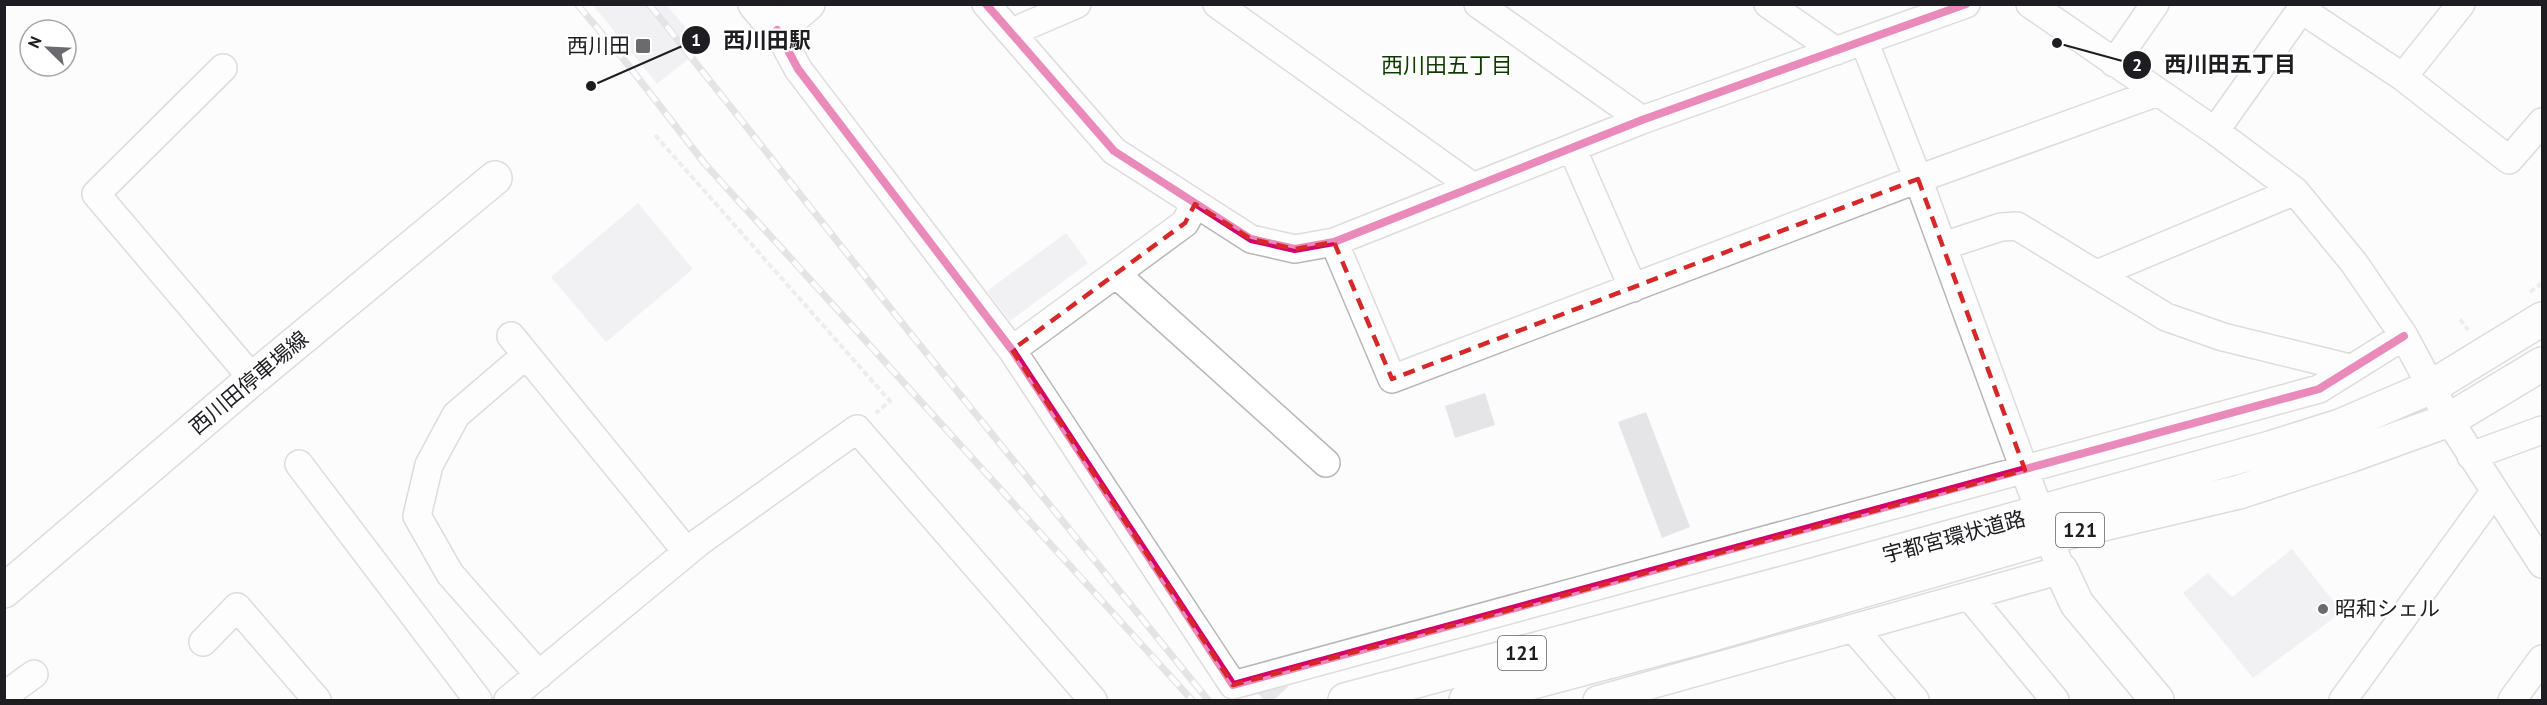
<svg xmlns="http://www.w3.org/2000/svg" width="2547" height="705" font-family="'PT Sans','Noto Sans JP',sans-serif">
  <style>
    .building { fill: #e5e5e8 }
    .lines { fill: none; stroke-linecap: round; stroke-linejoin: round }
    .minor-tunnel { stroke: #cfcfd1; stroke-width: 27; stroke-dasharray: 27 14; stroke-linecap: butt }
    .minor-casing { stroke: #b7b7ba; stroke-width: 30 }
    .tertiary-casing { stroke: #b7b7ba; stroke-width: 36 }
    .secondary-casing { stroke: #b7b7ba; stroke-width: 36 }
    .trunk-casing { stroke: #b7b7ba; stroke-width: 36 }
    .path { stroke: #dcdcdc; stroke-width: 4; stroke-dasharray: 6 3; stroke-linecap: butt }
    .minor { stroke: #fff; stroke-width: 27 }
    .tertiary { stroke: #fff; stroke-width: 33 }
    .secondary { stroke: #fff; stroke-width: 33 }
    .trunk { stroke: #fff; stroke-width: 33 }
    .rail-casing { stroke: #c8c8c8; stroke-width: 7 }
    .rail { stroke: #fff; stroke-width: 4.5; stroke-dasharray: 14; stroke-linecap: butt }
    .cycleway-casing { stroke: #fff; stroke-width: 11 }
    .cycleway { stroke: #d6006c; stroke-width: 8 }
    .marked { fill: none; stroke: #d62828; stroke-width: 4.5; stroke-dasharray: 12 8; stroke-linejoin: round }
    .poi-dot { fill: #6b6b6f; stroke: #fff; stroke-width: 2 }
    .labels { text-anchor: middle; stroke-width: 4.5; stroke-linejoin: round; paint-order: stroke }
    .shield { fill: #fff; stroke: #616164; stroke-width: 1.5 }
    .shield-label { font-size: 20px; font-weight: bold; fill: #1d1d22 }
    .poi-label { font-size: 21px; fill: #1d1d22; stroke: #fff; text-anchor: end }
    .street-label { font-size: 21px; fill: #1d1d22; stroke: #fff }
    .neighbourhood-label { font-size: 22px; fill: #0f3b00; stroke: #fff }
    .leader { fill: none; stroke: #1d1d22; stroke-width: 2 }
    .callout-dot { fill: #1d1d22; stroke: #fff; stroke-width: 2 }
    .mark-label { font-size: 18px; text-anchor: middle; font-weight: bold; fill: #fff }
    .callout-label { font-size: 22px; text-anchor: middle; font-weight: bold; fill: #1d1d22; stroke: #fff; stroke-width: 4.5; stroke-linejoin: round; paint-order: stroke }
  </style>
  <rect width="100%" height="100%" fill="#fcfcfd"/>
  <path class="building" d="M592,4H666L702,48L657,84Z
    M638,203L693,269L606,342L551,277Z
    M1066,233L1088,263L1010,321L987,291Z
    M1485,393L1495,425L1455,438L1445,406Z
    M1646,412L1690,527L1662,538L1618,422Z
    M2292,549L2342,612L2253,678L2183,593L2208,573L2232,597Z"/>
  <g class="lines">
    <path class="minor-tunnel" d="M1260,676L1282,700"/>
    <g class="minor-casing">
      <path id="minor" d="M986,4L1114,151L1251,239L1295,249L1334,242L1642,120L1966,4
        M1217,4L1473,187
        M1478,4L1642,120
        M1768,4L1836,51
        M2030,4L2215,131L2295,191L2354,263L2404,336L2449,420L2542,564
        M2302,10L2403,77L2509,160L2542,122
        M777,30L798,69L1012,350L1233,685L2319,389L2404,336
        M1012,32L1077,4
        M2114,63L2155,4
        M223,68L96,194L253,379
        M2403,77L2461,4
        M2215,131L2305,4
        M1572,148L1633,288
        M1334,242L1392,379L1918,179L2158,92
        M1943,246L2001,227L2017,226L2166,317L2223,337L2350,368
        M1116,274L1326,463
        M2097,274L2295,191
        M511,336L687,552
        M1012,350L1185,223L1195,204
        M526,355L456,415L429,465L417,516L450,574L539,675
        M2471,456L2542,430
        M299,464L478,700
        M1969,596L2055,700
        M1854,629L1915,700
        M203,642L237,607L317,700
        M4,696L34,674
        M508,700L699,542L857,429L1093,700
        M1597,700L2061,570L1918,179L1864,41
        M2343,700L2494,492
        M2512,700L2542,659"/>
    </g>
    <g class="tertiary-casing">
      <path id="tertiary" d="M755,4L777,30L808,4
        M2061,570L2077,604L2157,700"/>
    </g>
    <g class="secondary-casing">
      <path id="secondary" d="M4,591L250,381L495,178"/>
    </g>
    <g class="trunk-casing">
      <path id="trunk" d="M1345,700L1810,576L2270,448L2340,426L2431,387L2542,319
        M1466,700L1709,635L2048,537L2239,492L2349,456L2449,420L2542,364"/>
    </g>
    <path class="path" d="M655,135L890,401L876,413
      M2530,292L2542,283
      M2460,319L2468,330"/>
    <use href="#minor" class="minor"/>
    <use href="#tertiary" class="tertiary"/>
    <use href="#secondary" class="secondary"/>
    <use href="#trunk" class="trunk"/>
    <g class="rail-casing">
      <path id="rail" d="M577,4L625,61L705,164L1192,700
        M649,4L906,328L1208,700"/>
    </g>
    <use href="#rail" class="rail"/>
    <g class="cycleway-casing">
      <path id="cycleway" d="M986,4L1114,151L1251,239L1295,249L1334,242L1642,120L1966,4
        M777,30L798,69L1012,350L1233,685L2319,389L2404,336"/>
    </g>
    <use href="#cycleway" class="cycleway"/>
  </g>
  <path d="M0 0H2547V705H0ZM1918,179L2025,470L1233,685L1012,350L1185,223L1195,204L1251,239L1295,249L1334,242L1392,379Z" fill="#fcfcfd" fill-opacity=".55" fill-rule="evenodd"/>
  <path class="marked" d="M1918,179L2025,470L1233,685L1012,350L1185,223L1195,204L1251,239L1295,249L1334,242L1392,379Z"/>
  <g class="poi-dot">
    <rect x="635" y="38" width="16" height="16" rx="3"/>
    <circle cx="2323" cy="609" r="6"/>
  </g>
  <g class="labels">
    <g class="shield">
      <rect x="2056" y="513" width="48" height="34" rx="4.5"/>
      <rect x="1498" y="636" width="48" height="34" rx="4.5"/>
    </g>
    <g class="shield-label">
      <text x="2080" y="537">121</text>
      <text x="1522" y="660">121</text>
    </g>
    <g class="poi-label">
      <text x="630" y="53">西川田</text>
      <text x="2335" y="616" text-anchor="start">昭和シェル</text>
    </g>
    <g class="street-label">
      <text transform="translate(249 383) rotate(-40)" y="7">西川田停車場線</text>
      <text transform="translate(1954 537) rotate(-15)" y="7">宇都宮環状道路</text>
    </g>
    <g class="neighbourhood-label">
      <text x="1447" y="73">西川田五丁目</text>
    </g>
  </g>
  <path class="leader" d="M591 86L696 40M2057 43L2137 65"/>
  <g class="callout-dot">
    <circle cx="591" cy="86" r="6"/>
    <circle cx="2057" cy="43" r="6"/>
    <circle cx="696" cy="40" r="15"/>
    <circle cx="2137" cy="65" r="15"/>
  </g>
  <g class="mark-label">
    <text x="696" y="46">1</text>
    <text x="2137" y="71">2</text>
  </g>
  <g class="callout-label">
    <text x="767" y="48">西川田駅</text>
    <text x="2230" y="72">西川田五丁目</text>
  </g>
  <rect width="2547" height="705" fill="none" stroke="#1d1d22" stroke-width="12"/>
  <g transform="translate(48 48) rotate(294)"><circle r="28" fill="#ffffff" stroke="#a5a5a7" stroke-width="1.5"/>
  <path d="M0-4.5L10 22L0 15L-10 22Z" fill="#6b6b6f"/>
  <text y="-9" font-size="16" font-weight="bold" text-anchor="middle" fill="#1d1d22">N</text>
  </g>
</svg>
